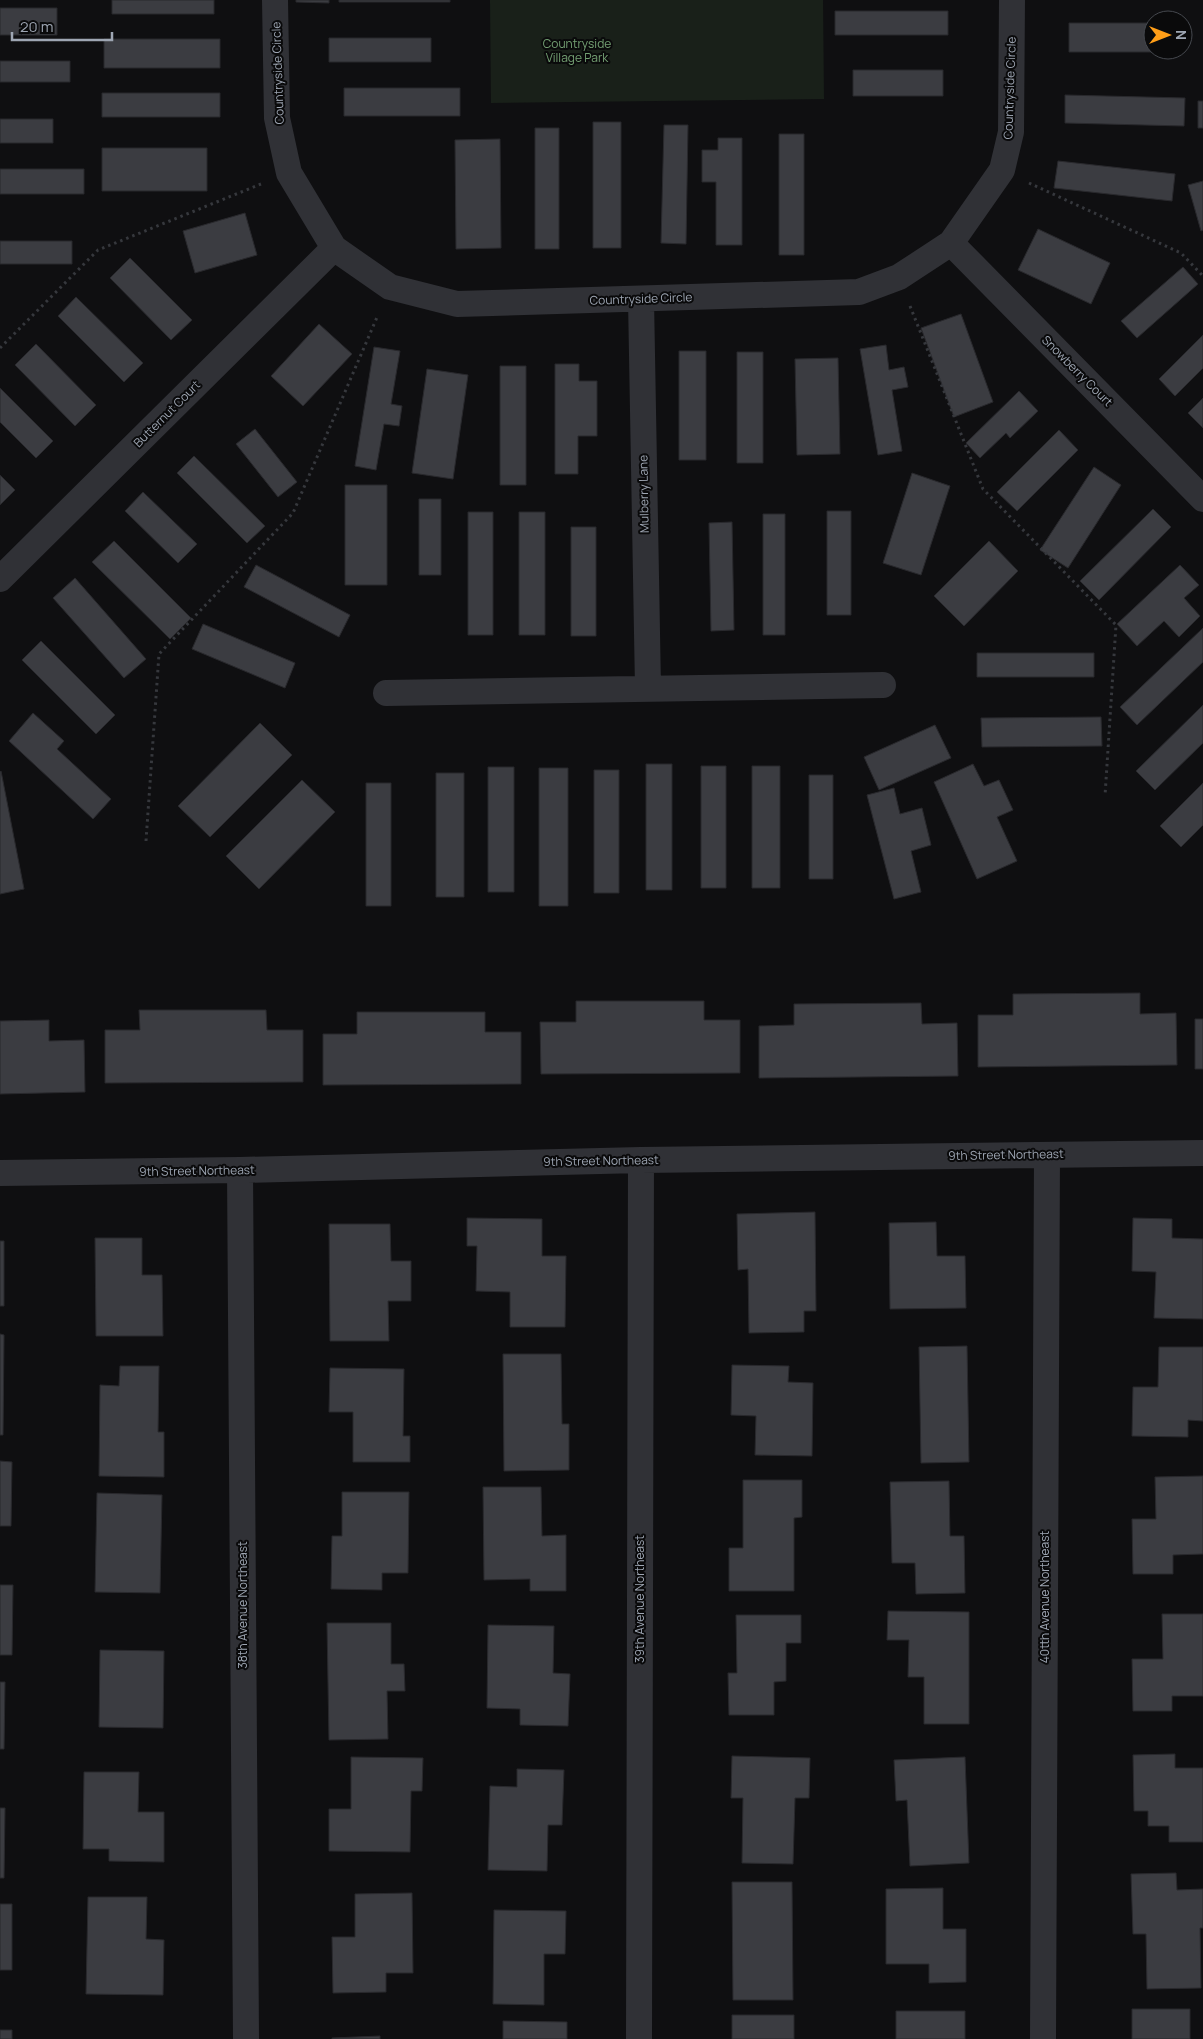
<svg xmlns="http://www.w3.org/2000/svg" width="1203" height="2039" font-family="Manrope,sans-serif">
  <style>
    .green { fill: #192019 }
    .building { fill: #3b3c41; stroke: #29292d }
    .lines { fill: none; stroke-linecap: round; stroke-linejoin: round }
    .path { stroke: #36383d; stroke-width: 3; stroke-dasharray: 2.5 4; stroke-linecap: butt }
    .minor { stroke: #303136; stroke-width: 26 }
    .labels { text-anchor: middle; stroke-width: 4; stroke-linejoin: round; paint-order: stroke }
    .park-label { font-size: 12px; fill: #74a073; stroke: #0a0a0b }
    .street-label { font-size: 12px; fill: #9ea6b3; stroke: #0a0a0b }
  </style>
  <rect width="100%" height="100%" fill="#0f0f11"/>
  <path class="green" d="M490,0H823L824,99L491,103Z"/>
  <path class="building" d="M112,0H214V14H112Z
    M296,0H329V3L296,2Z
    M339,0H450V2H339Z
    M0,8H57V35H0Z
    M835,11H948V35H835Z
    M1069,23H1153V50H1175V52H1069Z
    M329,38H431V62H329Z
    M104,39H220V68H104Z
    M0,61H70V82H0Z
    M853,70H943V96H853Z
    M344,88H460V116H344Z
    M102,93H220V117H102Z
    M1065,95L1185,98L1184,126L1065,123Z
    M1198,101H1203V128H1198Z
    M0,119H53V143H0Z
    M593,122H621V248H593Z
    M664,125H688L686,244L661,243Z
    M535,128H559V249H535Z
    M779,134H804V255H779Z
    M718,138H742V245H716V182H702V150H718Z
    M500,139L501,248L456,249L455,140Z
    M102,148H207V191H102Z
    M1058,161L1175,174L1172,201L1054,188Z
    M0,169H84V194H0Z
    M1203,181V230L1201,231L1188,185Z
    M245,213L257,255L195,273L183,231Z
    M1038,229L1110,263L1091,304L1018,270Z
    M0,241H72V264H0Z
    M130,258L192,320L171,340L110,278Z
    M1183,267L1198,284L1137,338L1121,321Z
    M76,297L143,363L124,382L58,316Z
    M961,314L993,402L954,417L921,328Z
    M319,324L352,354L303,406L271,376Z
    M1203,335V368L1175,396L1159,379Z
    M36,344L96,405L75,426L15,365Z
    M886,345L889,370L904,367L908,387L892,390L902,451L878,455L860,349Z
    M374,347L400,351L391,404L402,406L399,426L384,424L376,470L355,466Z
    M679,351H706V460H679Z
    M737,352H763V463H737Z
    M838,358L840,454L797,455L795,359Z
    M555,364H579V381H597V436H578V474H555Z
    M500,366H526V485H500Z
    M427,369L468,375L453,479L412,473Z
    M0,388L53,441L36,458L0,422Z
    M1019,391L1038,411L1010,438L1006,433L980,458L966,443Z
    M1203,398V428L1188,413Z
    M255,429L297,482L278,497L236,444Z
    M1059,430L1078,450L1017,511L997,492Z
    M194,456L265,526L247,543L177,473Z
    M1094,467L1121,485L1068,568L1040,550Z
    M912,473L950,486L921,575L883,563Z
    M0,475L15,490L0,505Z
    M345,485H387V585H345Z
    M143,492L197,544L178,563L125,511Z
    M419,499H441V575H419Z
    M1153,509L1171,527L1099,600L1080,581Z
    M827,511H851V615H827Z
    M468,512H493V635H468Z
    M519,512H545V635H519Z
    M763,514H785V635H763Z
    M732,522L734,630L711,631L709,523Z
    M571,527H596V636H571Z
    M114,541L191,618L170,639L92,562Z
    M989,541L1018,571L964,626L934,596Z
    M256,565L350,615L339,637L244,587Z
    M1180,565L1199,585L1184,598L1200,616L1179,637L1164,621L1137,646L1117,624Z
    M75,578L146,659L124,678L53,598Z
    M203,624L295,663L285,688L192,649Z
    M1203,628V662L1137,725L1120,707Z
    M41,641L115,715L96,734L22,660Z
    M977,653H1094V677H977Z
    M1203,705V743L1155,790L1136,771Z
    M33,713L64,741L57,749L111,799L93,819L9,741Z
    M1101,717L1102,746L982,747L981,718Z
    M260,723L292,755L210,837L178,806Z
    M935,725L951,758L879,790L864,757Z
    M646,764H672V890H646Z
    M973,764L984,786L999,780L1013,810L997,817L1017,861L977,879L934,782Z
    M701,766H726V888H701Z
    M752,766H780V888H752Z
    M488,767H514V892H488Z
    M539,768H568V906H539Z
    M594,770H619V893H594Z
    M1,771L24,889L0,894V772Z
    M436,773H464V897H436Z
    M809,775H833V879H809Z
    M302,780L335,812L259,889L226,856Z
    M366,783H391V906H366Z
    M1203,783V825L1181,847L1160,826Z
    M894,788L900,814L922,808L931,845L911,851L921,892L894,899L867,795Z
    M1140,993V1014L1176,1013L1177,1065L978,1067V1015H1013V994Z
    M576,1001H704V1020H740V1073L541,1074L540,1022H576Z
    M921,1003L922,1024L957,1023L958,1076L759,1078V1026L794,1025V1004Z
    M139,1010H266L267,1030H303V1082L105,1083V1030H140Z
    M357,1012H485V1032H521V1084L323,1085V1034H357Z
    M1195,1019H1203V1069H1195Z
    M49,1020V1041L84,1040L85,1092L0,1094V1021Z
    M815,1212L816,1311H804V1332L749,1333L748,1269L738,1270L737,1214Z
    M467,1218L542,1219V1256H566L565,1327H510V1292L476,1291L477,1246H467Z
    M1133,1218L1172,1219V1238L1203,1239V1319L1154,1318L1156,1272L1132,1271Z
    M936,1222L937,1256H965L966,1308L890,1309L889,1223Z
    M329,1224H390L391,1261H411V1301H388L389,1341H330Z
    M95,1238H142V1275H162L163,1336H96Z
    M0,1241H4V1306H0Z
    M0,1334L4,1335L3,1435H0Z
    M967,1346L969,1462L921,1463L919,1347Z
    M1159,1347H1203V1421L1188,1420V1437L1132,1436L1133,1387H1158Z
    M503,1354H561L562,1424H569V1470L504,1471Z
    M732,1365L789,1366L788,1382L813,1383L812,1456L755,1455L756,1416L731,1415Z
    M120,1366H159L158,1432H164V1477L99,1476L100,1385L119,1386Z
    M330,1368L404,1369L403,1436H410V1462H353V1412H329Z
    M0,1461L12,1462L11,1526H0Z
    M1203,1476V1554L1173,1555V1574H1133L1132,1519H1156L1155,1477Z
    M743,1480H802V1517L794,1518V1591H729V1548H743Z
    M949,1481L950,1536H964L965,1593L916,1594L915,1563H892L890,1482Z
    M483,1487H541L542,1536L566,1535V1591H530V1579L484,1580Z
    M342,1492H409L408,1573H382V1590L331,1589L332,1536H342Z
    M97,1493L162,1495L160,1593L95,1592Z
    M0,1585H13L12,1655H0Z
    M888,1611L969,1612V1724H924V1677H908L909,1640H887Z
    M1162,1614H1203V1696H1172V1711H1133L1132,1659H1163Z
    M736,1615H801V1643H786V1681L774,1682V1715H729L728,1673H737Z
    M327,1623H391V1664H404L405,1691H387L388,1739L329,1740Z
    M488,1625L554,1626L553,1673L570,1674L568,1726L520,1725V1709L487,1708Z
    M100,1650L164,1651L163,1728L99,1727Z
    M0,1682H5L4,1749H0Z
    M1175,1754V1768H1203V1842H1169V1826H1148V1811H1134L1133,1755Z
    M732,1756L810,1758L809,1798H795L793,1864L742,1863L743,1798H731Z
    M351,1757L423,1758L422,1791H411L410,1852L329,1851V1809H351Z
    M965,1757L969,1863L910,1866L907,1800L896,1801L894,1760Z
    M517,1769L564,1770L562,1825H548L547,1871L488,1870L490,1786L517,1787Z
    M84,1772H139L138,1812H164V1862L109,1861V1849H83Z
    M0,1808H5L4,1878H0Z
    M1176,1873L1177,1890L1203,1889V1928H1200L1201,1988L1147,1989L1146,1934H1133L1131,1874Z
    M732,1882H792L793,2000H733Z
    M943,1888V1929H966V1982L929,1983V1964H886V1889Z
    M412,1893L413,1973H386V1992L333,1993L332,1937H355V1894Z
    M88,1897H147L146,1939L164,1940L163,1995L86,1994Z
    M0,1904H12V1970H0Z
    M494,1910L566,1911L565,1954H544V2005L493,2004Z
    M1132,2009H1190V2039H1132Z
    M896,2011H965V2039H896Z
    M732,2015H794V2039H732Z
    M503,2021L567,2022V2039H503Z
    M0,2030H12V2039H0Z
    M380,2036V2039H332V2038Z"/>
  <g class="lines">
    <path class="path" d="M1029,183L1181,253L1203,276
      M910,306L983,489L1116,625L1105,796
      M0,348L98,250L261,184
      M146,841L159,654L293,513L378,315"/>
    <path class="minor" d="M275,0L277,118L289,173L334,248L390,287L457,304L859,292L899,277L951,243L1002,170L1011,132L1012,0
      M951,243L1203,499
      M641,299L648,688
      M0,579L334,248
      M386,693L883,685
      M240,1170L246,2039
      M0,1173L240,1170L641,1160L1203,1153
      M639,2039L641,1160
      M1043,2039L1047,1155"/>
  </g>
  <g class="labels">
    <g class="park-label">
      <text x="577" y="48">Countryside<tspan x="577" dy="14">Village Park</tspan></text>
    </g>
    <g class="street-label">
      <text transform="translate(278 73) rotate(-92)" y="4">Countryside Circle</text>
      <text transform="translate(1010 88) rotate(-88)" y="4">Countryside Circle</text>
      <text transform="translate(641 299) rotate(-2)" y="4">Countryside Circle</text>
      <text transform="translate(1077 371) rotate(45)" y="4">Snowberry Court</text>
      <text transform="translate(167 414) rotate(-45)" y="4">Butternut Court</text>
      <text transform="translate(644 494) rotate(-91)" y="4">Mulberry Lane</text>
      <text transform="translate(1006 1155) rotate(-1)" y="4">9th Street Northeast</text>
      <text transform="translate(601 1161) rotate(-1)" y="4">9th Street Northeast</text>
      <text transform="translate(197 1171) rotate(-1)" y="4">9th Street Northeast</text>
      <text transform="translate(1045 1597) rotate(-90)" y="4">40tth Avenue Northeast</text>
      <text transform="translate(640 1599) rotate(-90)" y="4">39th Avenue Northeast</text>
      <text transform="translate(243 1605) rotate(-90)" y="4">38th Avenue Northeast</text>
    </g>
  </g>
  <g transform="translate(1168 35) rotate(90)"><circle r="24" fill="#0a0a0b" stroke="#45484e"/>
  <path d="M0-4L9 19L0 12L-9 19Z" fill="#ff9e18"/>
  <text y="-8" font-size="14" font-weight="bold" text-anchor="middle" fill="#9ea6b3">N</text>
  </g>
  <path d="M12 32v8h100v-8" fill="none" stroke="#9ea6b3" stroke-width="2.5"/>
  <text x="20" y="32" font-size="15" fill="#9ea6b3" stroke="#0a0a0b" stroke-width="4" paint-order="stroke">20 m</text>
</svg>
